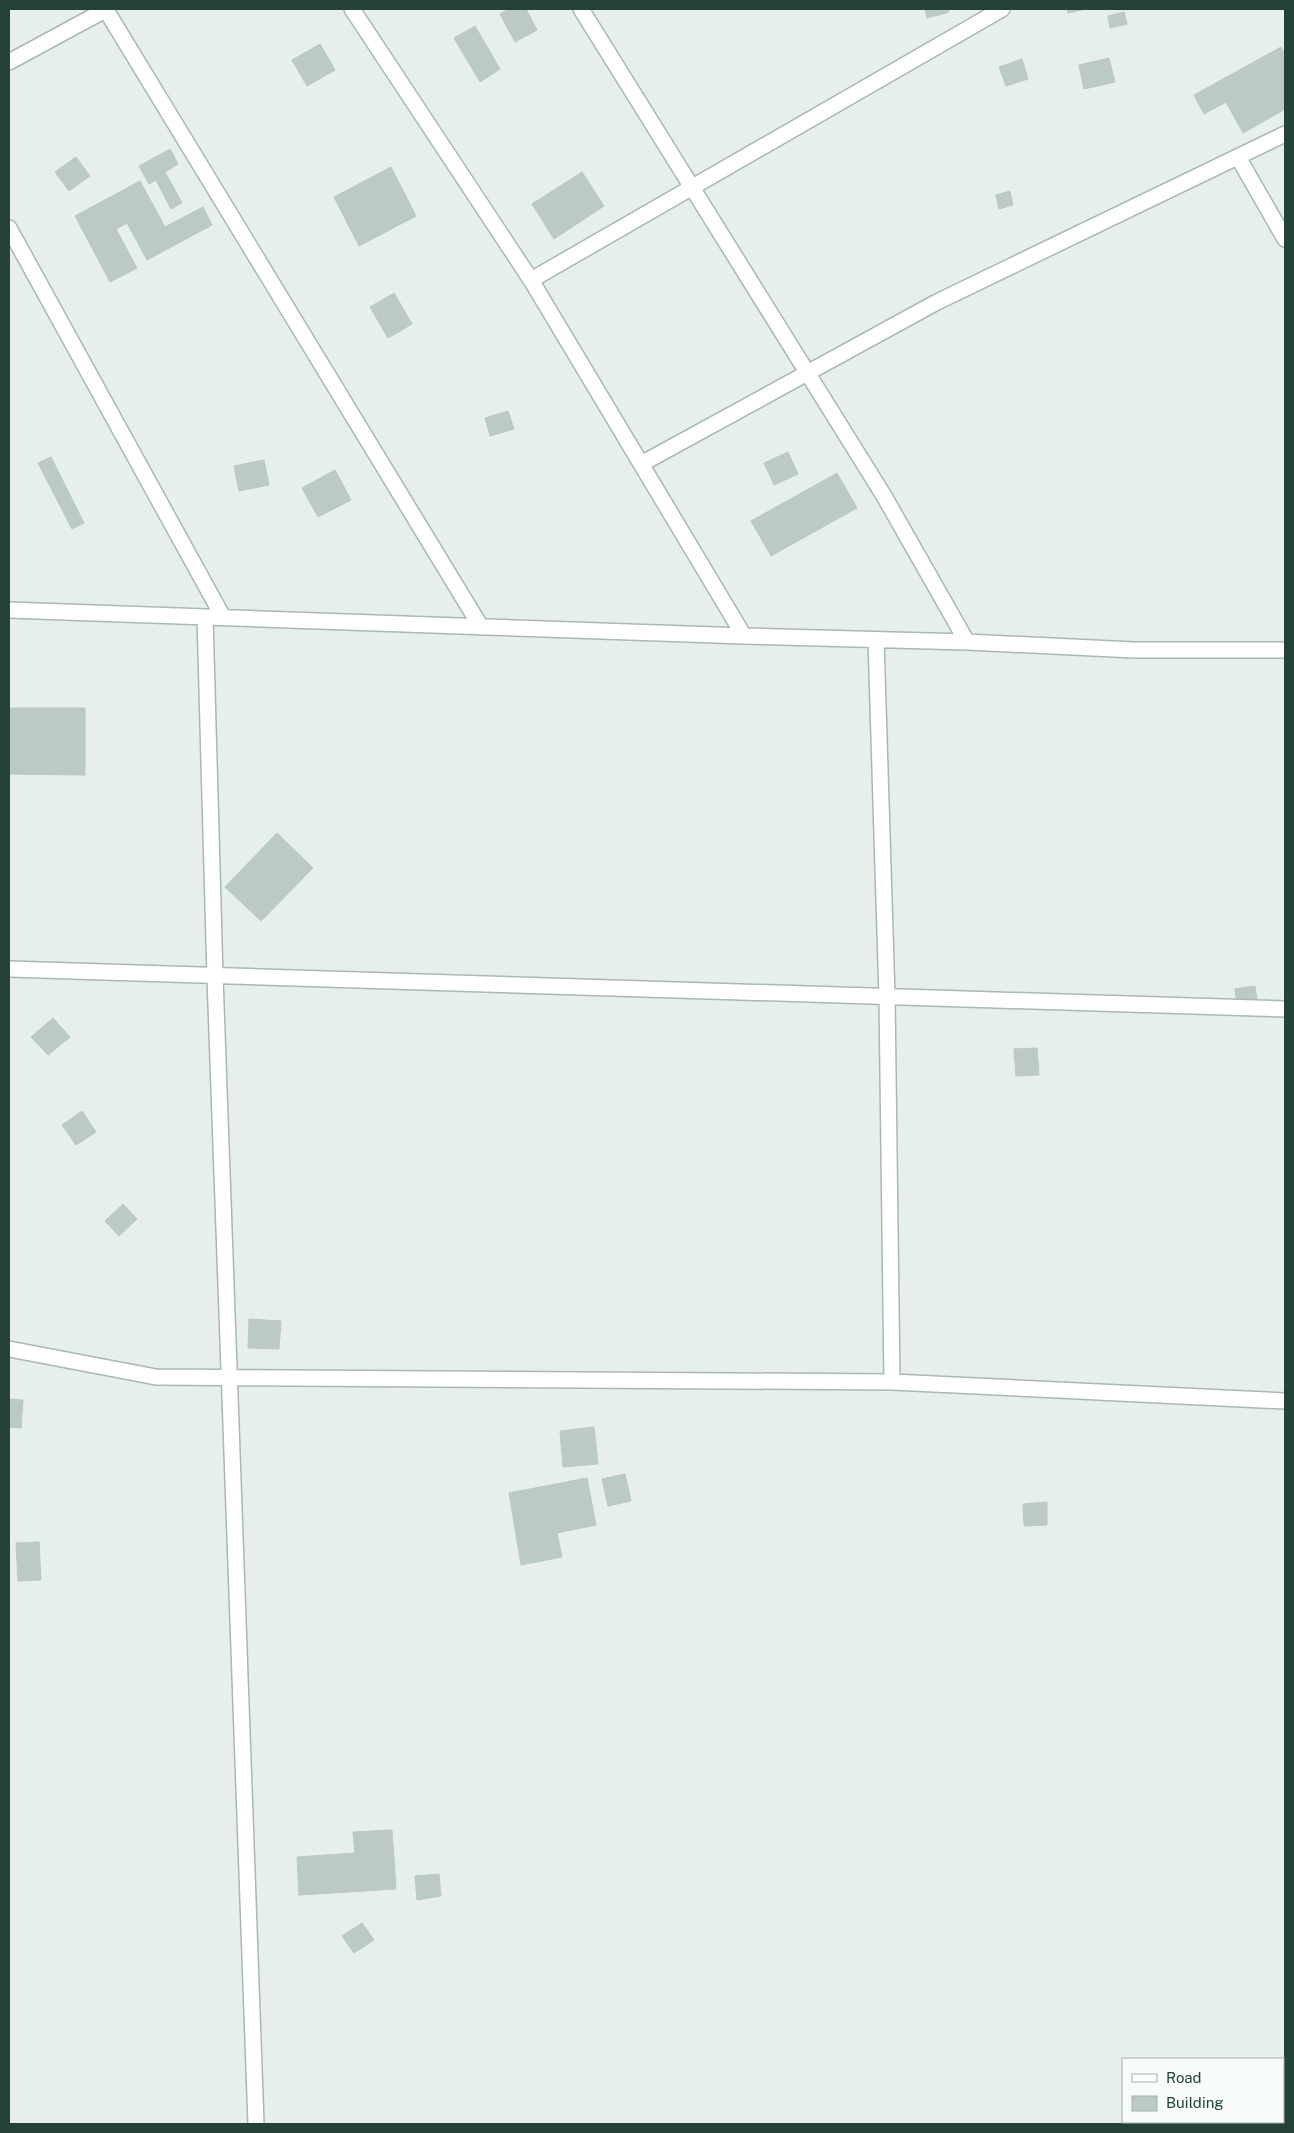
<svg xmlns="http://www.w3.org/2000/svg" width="1294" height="2133" font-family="'Public Sans',sans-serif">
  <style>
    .building { fill: #bbcac4; stroke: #b8c9c2 }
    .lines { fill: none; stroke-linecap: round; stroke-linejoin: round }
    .street-casing { stroke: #a8b8b2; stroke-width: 18 }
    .street { stroke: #fff; stroke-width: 15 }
  </style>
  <rect width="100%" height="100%" fill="#e6efeb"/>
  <path class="building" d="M509,9H526L537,30L515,42L500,14Z
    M925,9H948L949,12L927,18Z
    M1067,9H1086L1068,13Z
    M1124,12L1127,24L1110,28L1108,16Z
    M475,26L500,69L480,82L454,38Z
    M320,44L335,70L307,86L292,60Z
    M1281,47L1285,55V109L1243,133L1226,102L1204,114L1194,95Z
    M1109,58L1115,82L1084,89L1079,65Z
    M1022,59L1028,79L1006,86L999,67Z
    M170,149L178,164L165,172L182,203L171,209L156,180L149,184L139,166Z
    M76,157L90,176L69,191L55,172Z
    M391,167L416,216L359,246L334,197Z
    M582,172L604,206L554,239L532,204Z
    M140,181L165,227L203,207L212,225L147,260L127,223L116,229L137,268L110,282L75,216Z
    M1010,191L1013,205L999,209L996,195Z
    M394,293L412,324L388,338L370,307Z
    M508,411L514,429L490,436L485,418Z
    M788,452L798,474L774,485L764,463Z
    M51,457L84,523L72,529L38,463Z
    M264,460L269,485L239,491L234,466Z
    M335,470L351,500L318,517L302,488Z
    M837,473L857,508L771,556L751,521Z
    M9,708H85V775L9,774Z
    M277,833L313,868L261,921L225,887Z
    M1255,986L1258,1007L1238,1010L1235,989Z
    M53,1018L70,1037L48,1055L31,1037Z
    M1037,1048L1039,1075L1016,1076L1014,1049Z
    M82,1111L96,1132L76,1145L62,1125Z
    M123,1204L137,1219L119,1236L105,1221Z
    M249,1319L281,1321L279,1349L248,1348Z
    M9,1399L23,1400L21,1428L9,1427Z
    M594,1427L598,1464L563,1467L560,1431Z
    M625,1474L631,1501L608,1506L602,1479Z
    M587,1478L596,1525L557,1533L562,1557L521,1565L509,1493Z
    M1047,1502V1525L1024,1526L1023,1504Z
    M39,1542L41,1580L18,1581L16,1543Z
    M392,1830L396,1889L299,1895L297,1857L355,1853L353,1832Z
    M439,1874L441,1896L417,1900L415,1876Z
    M362,1923L374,1940L354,1953L342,1936Z"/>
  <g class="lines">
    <g class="street-casing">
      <path id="street" d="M352,9L531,280L744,636
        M581,9L884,496L967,642
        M106,10L481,627
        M9,62L107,9
        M1238,157L1285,239
        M9,228L223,617
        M531,280L1002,9
        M641,464L937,302L1285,134
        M9,610L744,636L967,642L1134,650H1285
        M205,617L215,977L256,2124
        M876,640L887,997L892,1382
        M9,969L1285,1009
        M9,1349L156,1377L892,1382L1285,1401"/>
    </g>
    <use href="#street" class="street"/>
  </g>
  <rect width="1294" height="2133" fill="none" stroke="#24423a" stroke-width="20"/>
  <rect x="1122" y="2058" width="162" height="65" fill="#f7fbf9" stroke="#a3b1ad"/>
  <rect x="1132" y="2074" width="25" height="8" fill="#ffffff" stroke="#a3b1ad"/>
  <text x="1166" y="2083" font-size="15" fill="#24423a">Road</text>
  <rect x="1132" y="2096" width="25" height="15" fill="#bbcac4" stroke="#a3b1ad"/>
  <text x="1166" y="2108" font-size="15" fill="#24423a">Building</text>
</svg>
